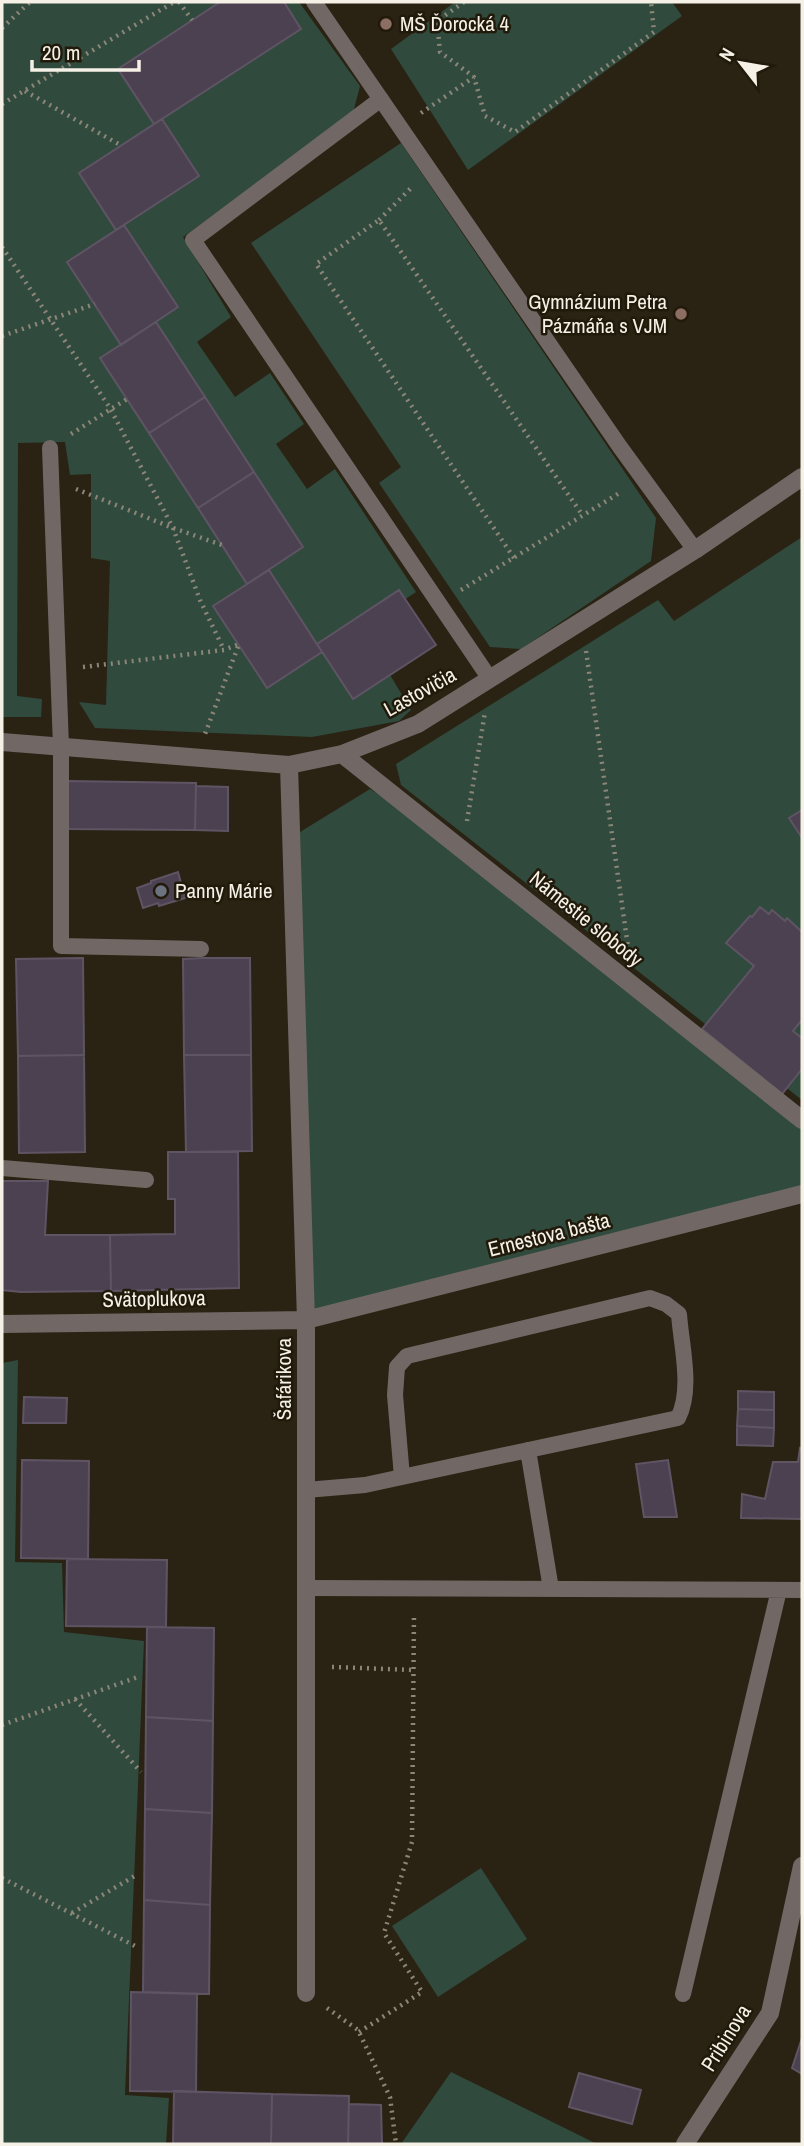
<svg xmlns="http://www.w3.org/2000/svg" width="804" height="2146" font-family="'Archivo Narrow',sans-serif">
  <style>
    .green { fill: #304a3d }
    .building { fill: #4c4150; stroke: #5f5464; stroke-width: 2 }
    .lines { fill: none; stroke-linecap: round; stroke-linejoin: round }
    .path { stroke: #8c8679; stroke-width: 4.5; stroke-dasharray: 2 5; stroke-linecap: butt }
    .lane { stroke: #716865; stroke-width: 16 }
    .street { stroke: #716865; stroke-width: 18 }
    .education-dot { fill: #8d6e63; stroke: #211a0a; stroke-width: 2.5 }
    .worship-dot { fill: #6b7280; stroke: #211a0a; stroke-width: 2.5 }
    .labels { text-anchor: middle; stroke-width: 5; stroke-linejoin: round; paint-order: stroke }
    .poi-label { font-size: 21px; fill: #f5f1e7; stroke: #211a0a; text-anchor: start }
    .street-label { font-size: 21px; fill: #f5f1e7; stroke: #211a0a }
  </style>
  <rect width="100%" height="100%" fill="#2a2313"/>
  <path class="green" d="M2,2H299L360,86L353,113L183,237L231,317L197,342L235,397L270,373L304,424L276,444L307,489L335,469L416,592L362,628L411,710L399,721L312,737L95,728L79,702L106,705L110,561L91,558V474L70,475L65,442L18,443L17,696L42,699L41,717H2Z
    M455,2H672L682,16L468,170L391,49Z
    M401,143L656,518L651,561L521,649L490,647L379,483L401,467L251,243Z
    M802,537V1100L401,785L396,764L658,600L674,621Z
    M370,789L463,849L802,1120V1194L306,1320L304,1265L300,832Z
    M18,1360L15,1562L62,1563L64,1632L144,1641L125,2095L169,2098L166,2144H2V1363Z
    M481,1868L527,1939L438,1997L392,1926Z
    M451,2072L597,2144H401Z"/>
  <path class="building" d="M220,2H284L301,29L154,124L118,69Z
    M162,119L199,176L116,230L79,173Z
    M124,225L178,307L121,345L67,262Z
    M156,322L205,397L149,433L100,358Z
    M205,397L254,472L198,508L149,433Z
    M254,472L303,547L247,584L198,508Z
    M269,570L322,652L267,688L213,606Z
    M399,590L436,645L353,699L317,644Z
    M68,781L196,783L195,830L67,829Z
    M196,786L228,787V831L195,830Z
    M802,810V838L789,818Z
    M178,872L185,898L159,906L158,903L143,908L137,888L151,883V881Z
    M760,907L769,914L772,910L785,921L787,918L802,932V1020L793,1031L802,1038V1069L782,1094L702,1029L754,966L726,943L750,916L752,917Z
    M83,958L84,1055L18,1056L16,959Z
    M203,958H250L251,1055H184L183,959Z
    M84,1055L85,1152L19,1153L18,1056Z
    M184,1055H251L252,1151L186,1152Z
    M168,1152H238L239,1288L111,1291L110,1235L175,1234V1199H168Z
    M2,1181H48L45,1235H110L111,1291L21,1292L2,1290Z
    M738,1391L774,1392V1410L738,1409Z
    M24,1397L67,1398L66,1423H23Z
    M738,1409L774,1410V1428L737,1426Z
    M737,1426L774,1428L773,1446L737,1445Z
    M800,1448L802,1449V1519L741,1518L742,1494L765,1499L773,1462H798Z
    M22,1460L89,1461L88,1559L21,1558Z
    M668,1460L677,1517H644L636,1464Z
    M67,1559L167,1560L166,1627L66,1626Z
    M147,1627L214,1628L213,1721L146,1717Z
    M146,1717L213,1721L212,1813L145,1809Z
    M145,1809L212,1813L210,1905L144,1900Z
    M144,1900L210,1905L209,1994L143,1992Z
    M131,1992L197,1994L196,2092L130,2091Z
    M802,2038V2074L792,2068Z
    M579,2073L641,2090L632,2124L569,2107Z
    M174,2091L272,2094L271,2144H173Z
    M272,2094L349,2096L348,2144H271Z
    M349,2104L381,2105L382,2144H348Z"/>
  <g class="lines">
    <path class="path" d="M179,2L192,20
      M464,2L437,21L440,52L474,77L485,116L515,132L654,32L651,2
      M2,28L30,2
      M25,91L122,146
      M2,104L174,2
      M421,113L474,77
      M379,220L411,188
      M2,247L110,408L173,528L200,600L224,650
      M2,336L95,304
      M71,434L127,399
      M76,489L173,528L222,545
      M514,558L316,264L379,220L583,516
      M461,590L621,492
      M586,651L628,947
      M83,667L224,650L239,644L205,734
      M467,821L485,712
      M332,1667L413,1670
      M75,1699L141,1772
      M2,1725L138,1677
      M2,1878L139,1948
      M72,1913L138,1874
      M327,2008L358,2030L390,2097L396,2144
      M359,2032L422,1992L384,1933L412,1842L414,1614"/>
    <path class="lane" d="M314,2L620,447L695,550
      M381,99L193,240L490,679
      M50,448L61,747V946L201,949
      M2,1168L146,1180
      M528,1450L551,1589
      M306,1490L365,1485L402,1477L678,1418C693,1389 681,1345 679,1314L666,1304L650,1298L407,1356L397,1367L395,1395L402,1477
      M306,1588L802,1590
      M683,1994L779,1590"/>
    <path class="street" d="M2,742L289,765L342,754L418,724L695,550L802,477
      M342,754L802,1120
      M289,765L306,1320V1993
      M2,1324L306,1320L802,1194
      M685,2144L770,2013L802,1866"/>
  </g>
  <g class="education-dot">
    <circle cx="386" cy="24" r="7"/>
    <circle cx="681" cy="314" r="7"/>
  </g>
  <circle class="worship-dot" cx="161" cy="891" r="7"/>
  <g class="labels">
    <g class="poi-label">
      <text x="400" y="31">MŠ Ďorocká 4</text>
      <text x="667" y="309" text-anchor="end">Gymnázium Petra<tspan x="667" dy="24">Pázmáňa s VJM</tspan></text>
      <text x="175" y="898">Panny Márie</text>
    </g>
    <g class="street-label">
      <text transform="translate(420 692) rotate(-29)" y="7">Lastovičia</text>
      <text transform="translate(586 919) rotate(39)" y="7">Námestie slobody</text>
      <text transform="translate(549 1235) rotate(-14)" y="7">Ernestova bašta</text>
      <text transform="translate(154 1299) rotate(-1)" y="7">Svätoplukova</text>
      <text transform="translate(284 1379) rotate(-90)" y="7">Šafárikova</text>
      <text transform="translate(726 2038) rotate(-58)" y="7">Pribinova</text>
    </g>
  </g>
  <rect width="804" height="2146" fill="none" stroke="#f5f1e7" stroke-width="7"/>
  <g transform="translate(741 63) rotate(301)" stroke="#211a0a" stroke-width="5" paint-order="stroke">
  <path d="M0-5L12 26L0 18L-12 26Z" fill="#f5f1e7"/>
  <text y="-10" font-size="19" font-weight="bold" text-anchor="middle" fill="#f5f1e7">N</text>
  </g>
  <path d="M32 60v10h107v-10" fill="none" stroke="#f5f1e7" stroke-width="3.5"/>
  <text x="42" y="60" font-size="21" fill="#f5f1e7" stroke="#211a0a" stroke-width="5" paint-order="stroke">20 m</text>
</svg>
